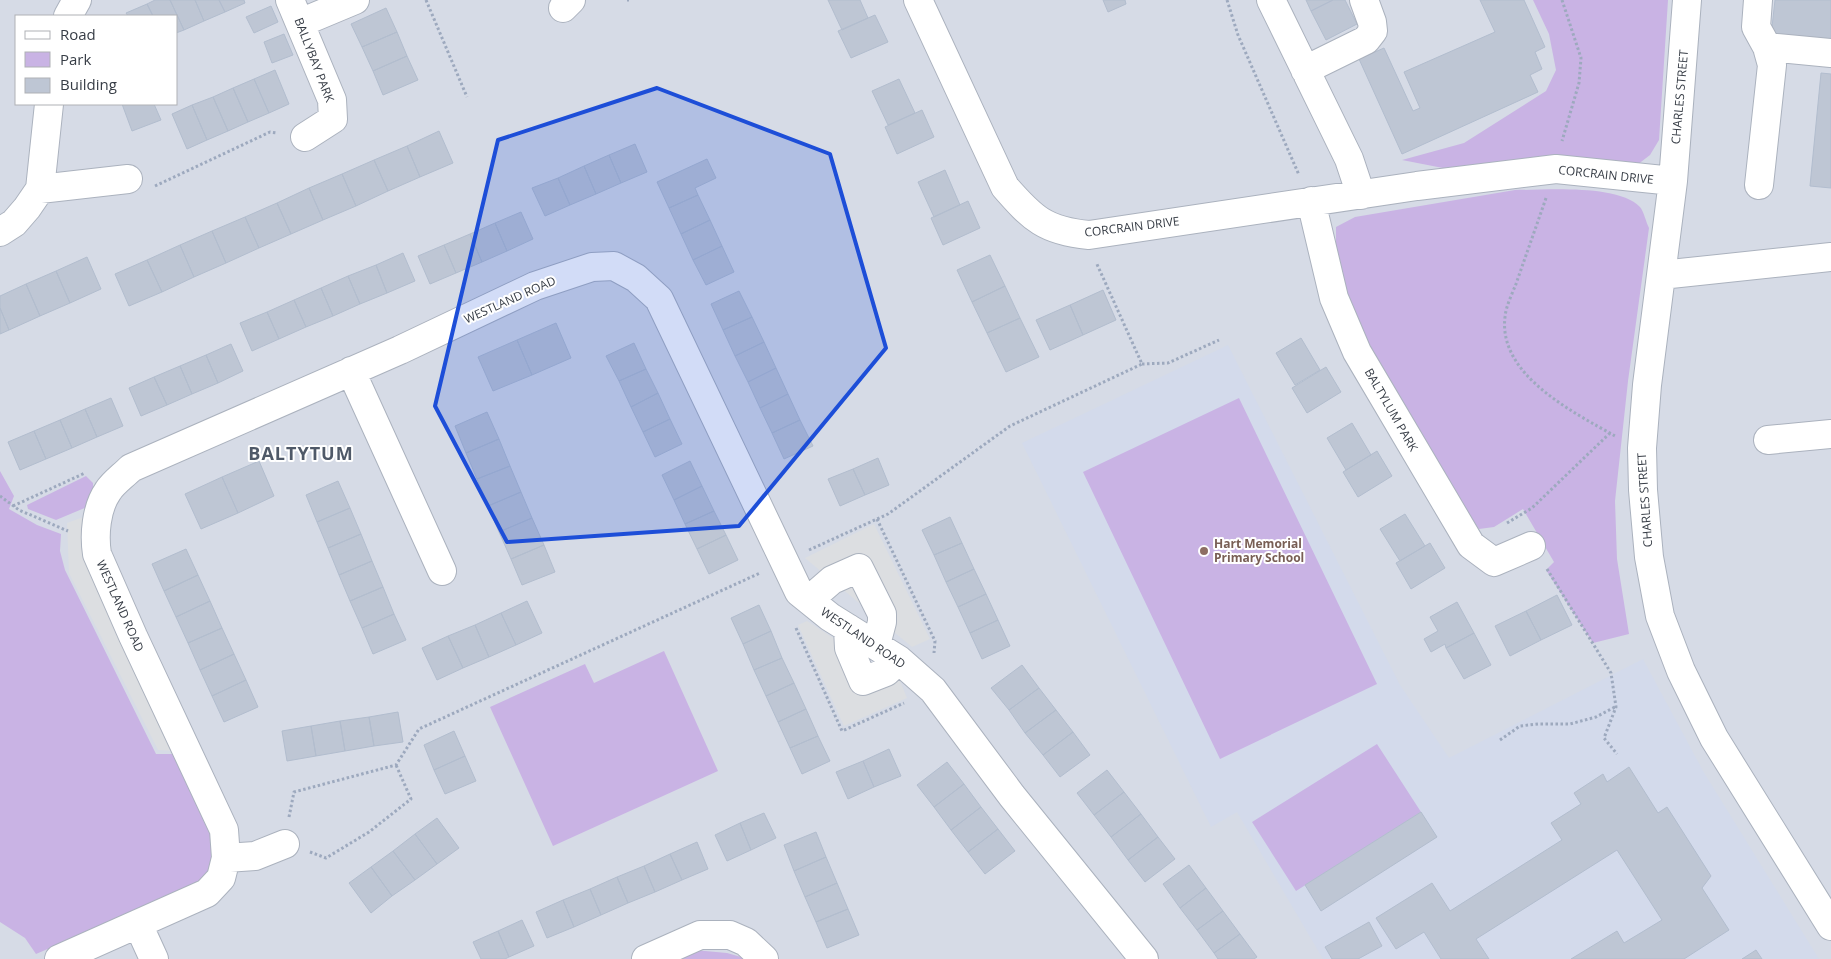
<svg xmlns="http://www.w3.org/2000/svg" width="1831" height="959" font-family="'Open Sans',sans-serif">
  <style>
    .residential { fill: #d6dbe6; fill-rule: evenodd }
    .education { fill: #d3daeb }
    .green { fill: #c9b3e4 }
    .parking { fill: #dcdee1 }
    .building { fill: #bec6d4; stroke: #b2bdce }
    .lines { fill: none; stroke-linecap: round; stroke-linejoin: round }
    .minor-casing { stroke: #abb2be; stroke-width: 30 }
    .path { stroke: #9da9be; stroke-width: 3; stroke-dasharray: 2.5 2.5; stroke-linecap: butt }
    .minor { stroke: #fff; stroke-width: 28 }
    .marked { fill: #1d4ed8; fill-opacity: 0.2; stroke: #1d4ed8; stroke-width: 4; stroke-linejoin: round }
    .education-dot { fill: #8d6e63; stroke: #fff; stroke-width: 2 }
    .labels { text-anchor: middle; stroke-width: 4; stroke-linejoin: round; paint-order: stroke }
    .street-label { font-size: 12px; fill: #373d46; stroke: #fff }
    .education-label { font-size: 12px; font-weight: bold; fill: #785e54; stroke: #fff; text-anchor: start }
    .district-label { font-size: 18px; font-weight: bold; letter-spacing: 1px; fill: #4f5968; stroke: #fff }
  </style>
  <rect width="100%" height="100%" fill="#e8ebf3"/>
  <path class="residential" d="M0,0H1831V959H0ZM16,16H176V104H16Z"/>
  <path class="education" d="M1228,345L1400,685L1449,758L1643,659L1703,771L1819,959H1323L1237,812L1211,827L1022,443Z"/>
  <path class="green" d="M1533,0H1668L1659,140L1650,155L1637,165L1546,162L1443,168L1402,160L1464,143L1546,91L1556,70L1549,34Z
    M1515,190C1546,190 1618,184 1640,207C1644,212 1646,222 1649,228L1628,381L1615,501L1617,559L1629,634L1593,643L1546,570L1554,562L1523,509L1494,527L1479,529L1457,498L1390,391L1348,308L1336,260V227L1355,217Z
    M1239,398L1377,684L1220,759L1083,472Z
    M0,471L14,496L9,509L37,525L61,534L60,551L65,570L156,754H178L213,842V865L209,877L190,888L36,954L25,938L0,922Z
    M86,476L93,483V494L87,507L56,520L28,509L27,505Z
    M664,651L718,771L553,846L490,707L585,664L594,683Z
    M1377,744L1421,812L1296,891L1252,822Z
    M694,950L727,953L741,957L743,959H678Z"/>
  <path class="parking" d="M89,515L175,751L158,750L69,573L67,523Z
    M874,524L930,639L912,647L805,558Z
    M807,621L900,681L907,698L844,726L798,625Z"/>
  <path class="building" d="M155,0H170L184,30L176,33V16H153L147,4Z
    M170,0H195L204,21L184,30Z
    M195,0H219L225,12L204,21Z
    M219,0H244L245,3L225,12Z
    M828,0H860L868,18L842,30Z
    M1103,0H1125L1126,4L1108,12Z
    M1306,0H1333L1311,11Z
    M1333,0H1345L1357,24L1326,40L1311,11Z
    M1480,0H1524L1545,47L1535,52L1542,69L1530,75L1538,92L1402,154L1359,59L1384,48L1413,111L1420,108L1404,72L1495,32Z
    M1775,0H1831V42L1771,36Z
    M147,4L153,16H128L126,13Z
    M271,6L278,22L254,33L246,17Z
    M386,8L397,32L362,47L351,24Z
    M875,15L888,42L851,58L838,31Z
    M397,32L407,56L373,71L362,47Z
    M284,34L293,55L272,63L264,42Z
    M407,56L418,80L383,95L373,71Z
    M275,70L289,104L269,113L254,79Z
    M1821,73L1831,74V188L1810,186Z
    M254,79L269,113L248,122L233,88Z
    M899,79L915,113L888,125L872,91Z
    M233,88L248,122L228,131L213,97Z
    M213,97L228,131L207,140L192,105Z
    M122,104H154L161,120L132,131Z
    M192,105L207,140L187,149L172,114Z
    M922,110L934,137L897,154L885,127Z
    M439,131L453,163L420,177L407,146Z
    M635,144L647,172L621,183L609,155Z
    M407,146L420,177L388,191L374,160Z
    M609,155L621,183L596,194L584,166Z
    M707,159L716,178L695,188L698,195L669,208L657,182Z
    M374,160L388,191L356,206L342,174Z
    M584,166L596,194L570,205L558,178Z
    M945,170L960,205L934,217L918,182Z
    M342,174L356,206L323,220L309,188Z
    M558,178L570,205L545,216L532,188Z
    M309,188L323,220L291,234L277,203Z
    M698,195L710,220L681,234L669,208Z
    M968,201L980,228L943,245L931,218Z
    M277,203L291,234L259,248L245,217Z
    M521,212L533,239L507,251L495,223Z
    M245,217L259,248L226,263L212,231Z
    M710,220L722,246L693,260L681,234Z
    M495,223L507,251L482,262L470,234Z
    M212,231L226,263L194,277L180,245Z
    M470,234L482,262L456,273L444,245Z
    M180,245L194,277L162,292L147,260Z
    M444,245L456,273L430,284L418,256Z
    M722,246L734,272L706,285L693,260Z
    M403,253L415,281L387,293L376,265Z
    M990,255L1005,286L972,302L957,270Z
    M87,257L101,289L70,303L56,271Z
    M147,260L162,292L129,306L115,274Z
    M376,265L387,293L360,304L348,276Z
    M56,271L70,303L40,316L26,284Z
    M348,276L360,304L333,316L321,288Z
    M26,284L40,316L9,330L0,308V296Z
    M1005,286L1020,318L987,333L972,302Z
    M321,288L333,316L306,327L294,300Z
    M1103,290L1116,320L1083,335L1070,305Z
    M739,291L752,317L723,330L711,304Z
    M294,300L306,327L279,339L267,312Z
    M1070,305L1083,335L1050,350L1036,320Z
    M0,308L9,330L0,334Z
    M267,312L279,339L252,351L240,323Z
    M752,317L764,342L735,356L723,330Z
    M1020,318L1039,357L1006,372L987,333Z
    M556,323L571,358L532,375L517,340Z
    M1301,338L1320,370L1295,385L1276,353Z
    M517,340L532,375L493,391L478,357Z
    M764,342L776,368L748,382L735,356Z
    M634,343L646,369L619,381L606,356Z
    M231,344L243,371L218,383L206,355Z
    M206,355L218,383L192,394L180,366Z
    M180,366L192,394L167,405L154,377Z
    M1326,367L1341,392L1307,413L1292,388Z
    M776,368L788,394L760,408L748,382Z
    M646,369L658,393L631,407L619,381Z
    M154,377L167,405L141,416L129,388Z
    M658,393L670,419L643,432L631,407Z
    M788,394L800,420L772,433L760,408Z
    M111,398L123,426L97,437L85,409Z
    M85,409L97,437L72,448L60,420Z
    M487,412L499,439L466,453L455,426Z
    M670,419L682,444L655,457L643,432Z
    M60,420L72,448L46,459L34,431Z
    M800,420L813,446L784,459L772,433Z
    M1352,423L1371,455L1346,470L1327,438Z
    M34,431L46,459L20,470L8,442Z
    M499,439L510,466L477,479L466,453Z
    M1377,451L1392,476L1358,497L1343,472Z
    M878,458L889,485L865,495L853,469Z
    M259,461L274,496L238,513L222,477Z
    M690,461L702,486L674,500L662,475Z
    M510,466L521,492L488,506L477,479Z
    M853,469L865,495L840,506L828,479Z
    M222,477L238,513L201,529L185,494Z
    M338,481L350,508L317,522L306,495Z
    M702,486L714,511L685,524L674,500Z
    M521,492L532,518L499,532L488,506Z
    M350,508L361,534L328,548L317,522Z
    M714,511L726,535L697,549L685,524Z
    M1405,514L1425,546L1400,561L1380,529Z
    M950,517L962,543L934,555L922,530Z
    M532,518L544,545L511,559L499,532Z
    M361,534L372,561L339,575L328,548Z
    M726,535L738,560L709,574L697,549Z
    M962,543L974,569L946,582L934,555Z
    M1430,543L1445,568L1411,589L1396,563Z
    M544,545L555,572L522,585L511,559Z
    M186,549L198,575L164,591L152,564Z
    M372,561L383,587L350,601L339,575Z
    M974,569L986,594L958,607L946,582Z
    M198,575L210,601L176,617L164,591Z
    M383,587L394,614L362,628L350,601Z
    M986,594L998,620L970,633L958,607Z
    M1557,595L1572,625L1541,640L1526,611Z
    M210,601L222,628L188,643L176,617Z
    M527,601L542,633L516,645L501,613Z
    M1457,602L1474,633L1446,648L1445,644L1431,652L1424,639L1438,631L1430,617Z
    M759,605L771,631L743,644L731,618Z
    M1526,611L1541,640L1510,656L1495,626Z
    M501,613L516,645L489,657L475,625Z
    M394,614L406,640L373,654L362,628Z
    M998,620L1010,646L982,659L970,633Z
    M475,625L489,657L463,668L448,636Z
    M222,628L234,654L200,670L188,643Z
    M771,631L782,658L754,670L743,644Z
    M1474,633L1491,665L1464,679L1446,648Z
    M448,636L463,668L437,680L422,648Z
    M234,654L246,680L212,696L200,670Z
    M782,658L794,683L766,696L754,670Z
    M1022,665L1039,688L1009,710L991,688Z
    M246,680L258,707L224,722L212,696Z
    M794,683L806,709L778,722L766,696Z
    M1039,688L1056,710L1025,733L1009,710Z
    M806,709L818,736L790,748L778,722Z
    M1056,710L1073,732L1043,755L1025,733Z
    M398,712L403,742L374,746L369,717Z
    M369,717L374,746L345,751L340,721Z
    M340,721L345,751L316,756L311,726Z
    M311,726L316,756L287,761L282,731Z
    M454,731L465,756L434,770L424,745Z
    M1073,732L1090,755L1060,777L1043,755Z
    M818,736L830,761L802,774L790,748Z
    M889,749L901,776L874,787L863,761Z
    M465,756L476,781L445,794L434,770Z
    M863,761L874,787L848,799L836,772Z
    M947,762L964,784L934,807L917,785Z
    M1629,767L1658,813L1667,807L1711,876L1702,888L1729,930L1684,959H1571L1617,931L1624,943L1662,920L1617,850L1476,939L1489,959H1441L1424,932L1396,949L1376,918L1432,883L1450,911L1562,840L1551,823L1581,804L1574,793L1603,774L1607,782Z
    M1107,770L1124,792L1094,815L1077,793Z
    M964,784L981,807L951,830L934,807Z
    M1124,792L1141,814L1111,837L1094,815Z
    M981,807L998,829L968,852L951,830Z
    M1421,812L1437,837L1321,911L1305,885Z
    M764,813L776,838L751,850L740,823Z
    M1141,814L1158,837L1128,860L1111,837Z
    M437,818L459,848L437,864L415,834Z
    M740,823L751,850L727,861L715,835Z
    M998,829L1015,851L985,874L968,852Z
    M816,832L826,857L794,871L784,845Z
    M415,834L437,864L415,880L393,851Z
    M1158,837L1175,859L1145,882L1128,860Z
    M697,842L708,869L682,880L670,854Z
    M393,851L415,880L392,896L371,867Z
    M670,854L682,880L655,892L644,866Z
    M826,857L837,883L805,897L794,871Z
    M1189,865L1206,888L1180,908L1163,884Z
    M644,866L655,892L628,903L617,877Z
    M371,867L392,896L371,913L349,883Z
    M617,877L628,903L601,915L590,889Z
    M837,883L848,909L816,922L805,897Z
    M1206,888L1223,911L1197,930L1180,908Z
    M590,889L601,915L574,927L563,900Z
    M563,900L574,927L547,938L536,912Z
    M848,909L859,935L827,948L816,922Z
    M1223,911L1240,934L1214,953L1197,930Z
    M522,920L534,946L509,957L498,931Z
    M1369,922L1382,946L1358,959H1332L1325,947Z
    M498,931L509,957L505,959H481L473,942Z
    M1240,934L1257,957L1254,959H1218L1214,953Z
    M1756,950L1762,959H1742Z"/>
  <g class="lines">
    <g class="minor-casing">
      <path id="minor" d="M290,0L332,100L333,119L305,137
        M918,0L1005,187C1032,218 1045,231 1089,235L1417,186L1556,169L1673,181
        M1271,0L1349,159L1361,195
        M1687,0L1673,181L1647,385L1642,448L1643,490L1649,557L1660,616L1681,671L1714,738L1831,926
        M1758,0L1756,27L1767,47L1772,65L1759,185
        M563,8L571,0
        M68,16L77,0
        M300,23L355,0
        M1767,47L1831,53
        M1305,70L1366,40L1373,31L1372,22L1364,0
        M40,189L128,179
        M1311,201L1334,298L1357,352L1471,545L1494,562L1531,546
        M0,232L14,223L27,208L40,189L49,104
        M1661,275L1831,257
        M351,371L442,571
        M1768,440L1831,434
        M809,600L832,580L859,568L882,614V622L876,645
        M848,628L849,648L863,681L886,672L899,660
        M226,858L255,856L285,844
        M138,924L154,959
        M59,959L207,893L221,878L226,858L224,830L133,636L97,554C94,535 96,508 108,491C113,483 123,476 131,468L400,350L535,286L592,267L614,266L636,278L659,299L799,592L830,617L899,660L933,690L1012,796L1144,959
        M646,959L700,935H730L746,942L764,959"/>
    </g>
    <path class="path" d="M426,0L467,97
      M627,0H629
      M1227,0L1238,35L1299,175
      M1562,0L1581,58L1579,83L1562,141
      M155,186L270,132L277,133
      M1546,198C1536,227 1526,255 1516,284C1512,294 1506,306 1505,317C1498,375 1573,412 1615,436
      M1142,364L1168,363L1219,340
      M0,496L19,510L68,531
      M13,506L85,473
      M877,519L935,641L934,653
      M1507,523L1532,508L1610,433
      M809,550L888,514L1010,426L1142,364L1096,262
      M1547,569L1611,673L1616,707L1604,738L1617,754
      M796,628L842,731L904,703
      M1500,740L1520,726L1538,724H1570L1596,717L1615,707
      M289,817L294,792L396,765L419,729L760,573
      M310,852L326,858L369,832L411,799L396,765"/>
    <use href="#minor" class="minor"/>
  </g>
  <path class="marked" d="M657,88L830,154L886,348L739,526L507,542L435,406L498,140Z"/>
  <circle class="education-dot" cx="1204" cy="551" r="5"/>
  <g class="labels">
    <g class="street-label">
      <text transform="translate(314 60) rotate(69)" y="4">BALLYBAY PARK</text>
      <text transform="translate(1680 97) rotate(-85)" y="4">CHARLES STREET</text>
      <text transform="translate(1606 175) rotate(6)" y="4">CORCRAIN DRIVE</text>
      <text transform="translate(1132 227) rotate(-7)" y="4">CORCRAIN DRIVE</text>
      <text transform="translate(510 300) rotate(-24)" y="4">WESTLAND ROAD</text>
      <text transform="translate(1391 410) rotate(60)" y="4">BALTYLUM PARK</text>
      <text transform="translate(1645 500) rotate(-94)" y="4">CHARLES STREET</text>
      <text transform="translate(120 606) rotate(66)" y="4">WESTLAND ROAD</text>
      <text transform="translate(863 638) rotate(34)" y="4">WESTLAND ROAD</text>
    </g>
    <g class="education-label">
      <text x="1214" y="548">Hart Memorial<tspan x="1214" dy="14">Primary School</tspan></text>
    </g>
    <g class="district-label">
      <text x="301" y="460">BALTYTUM</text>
    </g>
  </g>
  <rect x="15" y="15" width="162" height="90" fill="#ffffff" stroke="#afb1b5"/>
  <rect x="25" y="31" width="25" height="8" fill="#ffffff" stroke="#afb1b5"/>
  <text x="60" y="40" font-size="15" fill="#373d46">Road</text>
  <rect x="25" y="52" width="25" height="15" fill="#c9b3e4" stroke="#afb1b5"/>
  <text x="60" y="65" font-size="15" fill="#373d46">Park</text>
  <rect x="25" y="78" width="25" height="15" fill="#bec6d4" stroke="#afb1b5"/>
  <text x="60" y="90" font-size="15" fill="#373d46">Building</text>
</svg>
